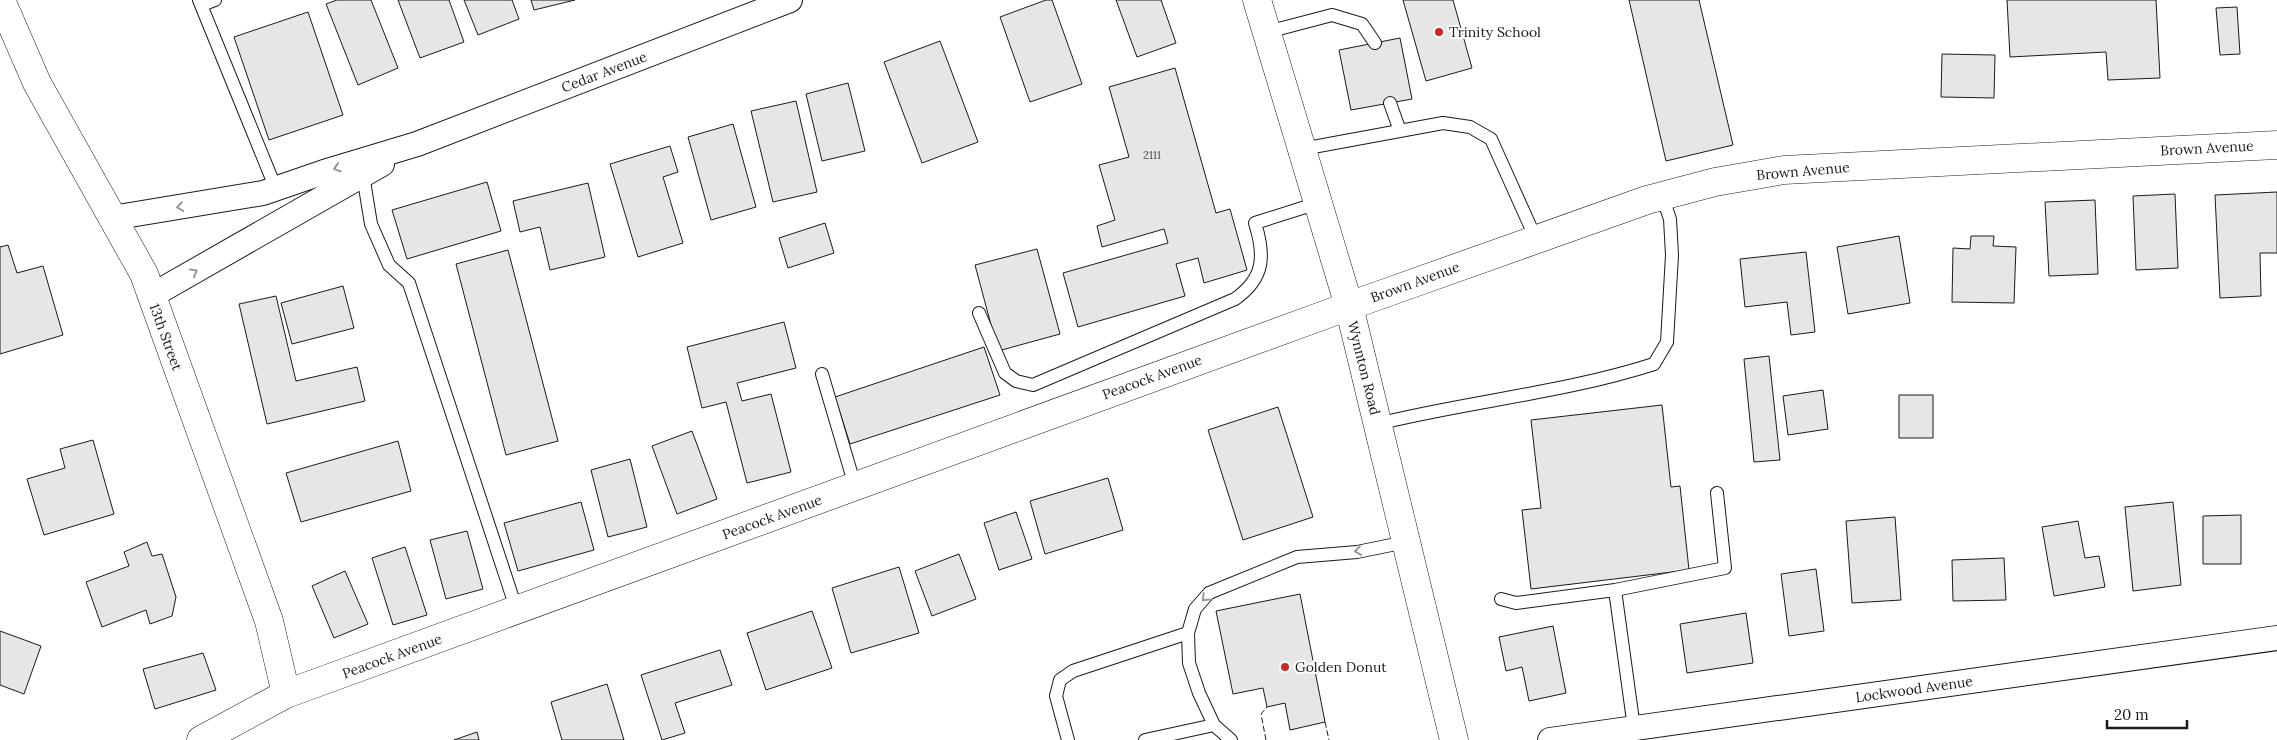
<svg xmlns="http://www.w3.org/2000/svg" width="2277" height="740" font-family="Lora,serif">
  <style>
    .building { fill: #e6e6e6; stroke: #1a1a1a }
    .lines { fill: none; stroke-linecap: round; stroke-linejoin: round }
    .service-casing { stroke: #1a1a1a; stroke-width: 14 }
    .minor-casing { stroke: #1a1a1a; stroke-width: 26 }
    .tertiary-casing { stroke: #1a1a1a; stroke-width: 29 }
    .secondary-casing { stroke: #1a1a1a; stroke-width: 29 }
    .primary-casing { stroke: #1a1a1a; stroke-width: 29 }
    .service { stroke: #fff; stroke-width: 12 }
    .minor { stroke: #fff; stroke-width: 24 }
    .tertiary { stroke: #fff; stroke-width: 28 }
    .secondary { stroke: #fff; stroke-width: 28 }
    .primary { stroke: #fff; stroke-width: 28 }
    .fence { stroke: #1a1a1a; stroke-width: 1; stroke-dasharray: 6 2.5; stroke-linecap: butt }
    .oneway { stroke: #989898 }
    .poi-dot { fill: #c62828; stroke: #fff; stroke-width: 2 }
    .labels { text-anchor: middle; stroke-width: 4; stroke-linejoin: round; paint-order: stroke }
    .number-label { font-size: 11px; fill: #4d4d4d }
    .poi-label { font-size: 14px; fill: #1a1a1a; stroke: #fff; text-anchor: start }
    .street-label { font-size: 14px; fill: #1a1a1a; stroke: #fff }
  </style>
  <rect width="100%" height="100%" fill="#fff"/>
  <path class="building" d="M337,0H371L398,68L358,85L326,4Z
    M398,0H449L464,42L420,58Z
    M464,0H512L519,19L478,35Z
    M531,0H575L534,10Z
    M1046,0H1052L1082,84L1030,102L1000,17Z
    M1116,0H1161L1176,43L1137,57Z
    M1403,0H1453L1472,68L1426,81Z
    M1629,0H1699L1733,145L1666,161Z
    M2007,0H2156L2160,78L2108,80L2106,52L2010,57Z
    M2237,7L2240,54L2220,55L2216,8Z
    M308,12L343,115L269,140L234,37Z
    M1400,38L1412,99L1351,110L1339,50Z
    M940,41L978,142L922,163L884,62Z
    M1942,54L1995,55L1994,98L1941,97Z
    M1175,68L1216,213L1230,209L1247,270L1204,283L1198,258L1176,264L1185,296L1078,327L1063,273L1168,243L1164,229L1102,247L1097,226L1115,220L1099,165L1129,157L1109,87Z
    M848,83L865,151L822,161L806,94Z
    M796,101L817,192L773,202L751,111Z
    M733,124L756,207L711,220L688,137Z
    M670,146L678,172L663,177L683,243L638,257L610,164Z
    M487,182L501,231L407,259L392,210Z
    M588,183L605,257L550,270L540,227L520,232L513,201Z
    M2277,192V253H2260L2261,296L2220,298L2215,195Z
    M2175,194L2178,268L2136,270L2133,196Z
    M2095,200L2098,274L2049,276L2045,202Z
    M825,223L834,253L788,268L779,238Z
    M1899,236L1910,303L1848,314L1837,247Z
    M1971,236H1994L1993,246L2016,247L2014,303L1952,302L1953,248L1970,249Z
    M8,245L17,273L43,266L63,335L0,354V247Z
    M1037,249L1060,334L998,351L975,265Z
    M508,250L558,441L506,455L456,264Z
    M1806,252L1815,332L1791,335L1787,302L1745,307L1740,259Z
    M343,286L354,328L292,344L281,303Z
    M276,296L296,381L357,367L365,401L267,424L239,304Z
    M784,322L796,368L737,383L742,401L771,394L791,472L747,483L726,402L702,408L687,347Z
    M984,347L1000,395L850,444L835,397Z
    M1769,356L1780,460L1754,462L1744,359Z
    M1823,390L1828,429L1788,435L1783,396Z
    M1899,395H1933V438H1899Z
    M1662,405L1671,487L1680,486L1689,570L1531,589L1522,510L1541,508L1531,420Z
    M1278,407L1313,517L1243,540L1208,430Z
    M692,431L717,499L677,514L652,446Z
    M93,440L114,514L44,535L27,479L65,468L60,449Z
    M398,441L411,491L301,522L286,473Z
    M630,459L647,527L608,537L591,470Z
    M1108,478L1123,530L1045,554L1030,501Z
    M581,502L594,550L518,571L504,523Z
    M2173,502L2181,585L2133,591L2125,507Z
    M1016,512L1032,559L999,570L984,523Z
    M2241,515V564H2203V516Z
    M1895,517L1901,600L1852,603L1846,521Z
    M2078,521L2085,558L2099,556L2105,587L2054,596L2042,527Z
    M467,531L483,589L446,599L430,540Z
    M147,542L152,556L162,554L176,597L172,616L150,624L146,610L102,627L86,582L129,566L124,552Z
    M405,547L427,615L393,625L372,558Z
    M959,554L976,599L932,616L915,571Z
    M2004,558L2006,600L1953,601L1952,560Z
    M899,567L919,633L851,653L832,588Z
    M1816,569L1824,631L1789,636L1781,574Z
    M345,571L368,624L334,638L312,586Z
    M1300,594L1325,722L1290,730L1285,703L1267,707L1263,688L1233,694L1216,611Z
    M812,611L832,668L766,690L747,633Z
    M1746,613L1753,663L1687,673L1680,624Z
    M1553,626L1566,693L1529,701L1522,667L1506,671L1499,637Z
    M0,631L41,646L24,694L0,685Z
    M720,650L732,685L675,703L685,733L662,740L641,675Z
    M203,653L216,690L155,709L143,669Z
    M607,684L624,740H562L551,702Z
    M477,732L479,740H454Z"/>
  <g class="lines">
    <g class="service-casing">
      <path id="service" d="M199,0L276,189
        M202,5L215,0
        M1267,32L1332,15L1362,24L1375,43
        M1390,103L1400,131
        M1302,149L1443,123L1470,127L1491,139L1536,239
        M363,175L371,224L389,265L409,283L517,611
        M979,313L1005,373L1016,381L1033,385L1235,299C1265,278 1265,255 1255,223L1318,203
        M822,374L855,486
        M1377,424C1469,401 1564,393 1654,364L1667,342L1672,255L1670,219L1662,196
        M1501,599L1516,603L1615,590
        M1634,728L1615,590L1725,568L1717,493
        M1068,740L1056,696L1060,680L1073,671L1188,633
        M1145,740L1214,725
        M1231,740L1214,725L1199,693L1189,663L1188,633L1195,609L1209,593L1297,557L1357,552L1406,542"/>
    </g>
    <g class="minor-casing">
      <path id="minor" d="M112,218L263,193L324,172L417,144L790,0
        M151,296L382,164
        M1550,740L2277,638"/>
    </g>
    <g class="tertiary-casing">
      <path id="tertiary" d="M286,694L1349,306L1647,200L1715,182L1784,170L2277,145"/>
    </g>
    <g class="secondary-casing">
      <path id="secondary" d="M1,0L37,83L144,274L269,621L286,694L201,740"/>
    </g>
    <g class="primary-casing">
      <path id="primary" d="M1257,0L1349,306L1454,740"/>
    </g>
    <use href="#service" class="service"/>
    <use href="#minor" class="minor"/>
    <use href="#tertiary" class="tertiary"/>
    <use href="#secondary" class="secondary"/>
    <use href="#primary" class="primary"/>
    <path class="fence" d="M1325,722L1329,740
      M1266,740L1261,714L1267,707"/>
  </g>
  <defs><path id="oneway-chevron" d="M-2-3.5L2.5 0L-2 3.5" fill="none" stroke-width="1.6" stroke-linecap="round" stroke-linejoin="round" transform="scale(1.25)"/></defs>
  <g class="oneway">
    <use href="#oneway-chevron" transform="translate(337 168) rotate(163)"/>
    <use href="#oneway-chevron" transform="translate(180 207) rotate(171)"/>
    <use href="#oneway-chevron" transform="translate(194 272) rotate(-29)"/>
    <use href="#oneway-chevron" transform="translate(1358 551) rotate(172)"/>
    <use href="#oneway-chevron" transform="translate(1205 598) rotate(136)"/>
  </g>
  <g class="poi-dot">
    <circle cx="1439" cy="32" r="5"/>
    <circle cx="1285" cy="667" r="5"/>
  </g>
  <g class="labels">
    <g class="number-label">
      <text x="1152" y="159">2111</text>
    </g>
    <g class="poi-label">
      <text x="1449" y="37">Trinity School</text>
      <text x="1295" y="672">Golden Donut</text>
    </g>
    <g class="street-label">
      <text transform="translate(604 72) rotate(-21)" y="5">Cedar Avenue</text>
      <text transform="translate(2207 148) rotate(-3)" y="5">Brown Avenue</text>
      <text transform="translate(1803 171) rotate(-5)" y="5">Brown Avenue</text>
      <text transform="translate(1415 282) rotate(-20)" y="5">Brown Avenue</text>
      <text transform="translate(166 337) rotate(70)" y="5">13th Street</text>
      <text transform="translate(1364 368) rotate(76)" y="5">Wynnton Road</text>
      <text transform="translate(1152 377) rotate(-20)" y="5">Peacock Avenue</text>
      <text transform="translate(772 517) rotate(-20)" y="5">Peacock Avenue</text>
      <text transform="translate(392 656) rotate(-20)" y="5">Peacock Avenue</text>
      <text transform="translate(1914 689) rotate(-8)" y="5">Lockwood Avenue</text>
    </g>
  </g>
  <path d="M2107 720v8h80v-8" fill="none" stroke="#1a1a1a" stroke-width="2.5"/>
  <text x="2114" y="720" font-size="15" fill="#1a1a1a" stroke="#ffffff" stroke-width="4" paint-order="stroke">20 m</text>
</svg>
